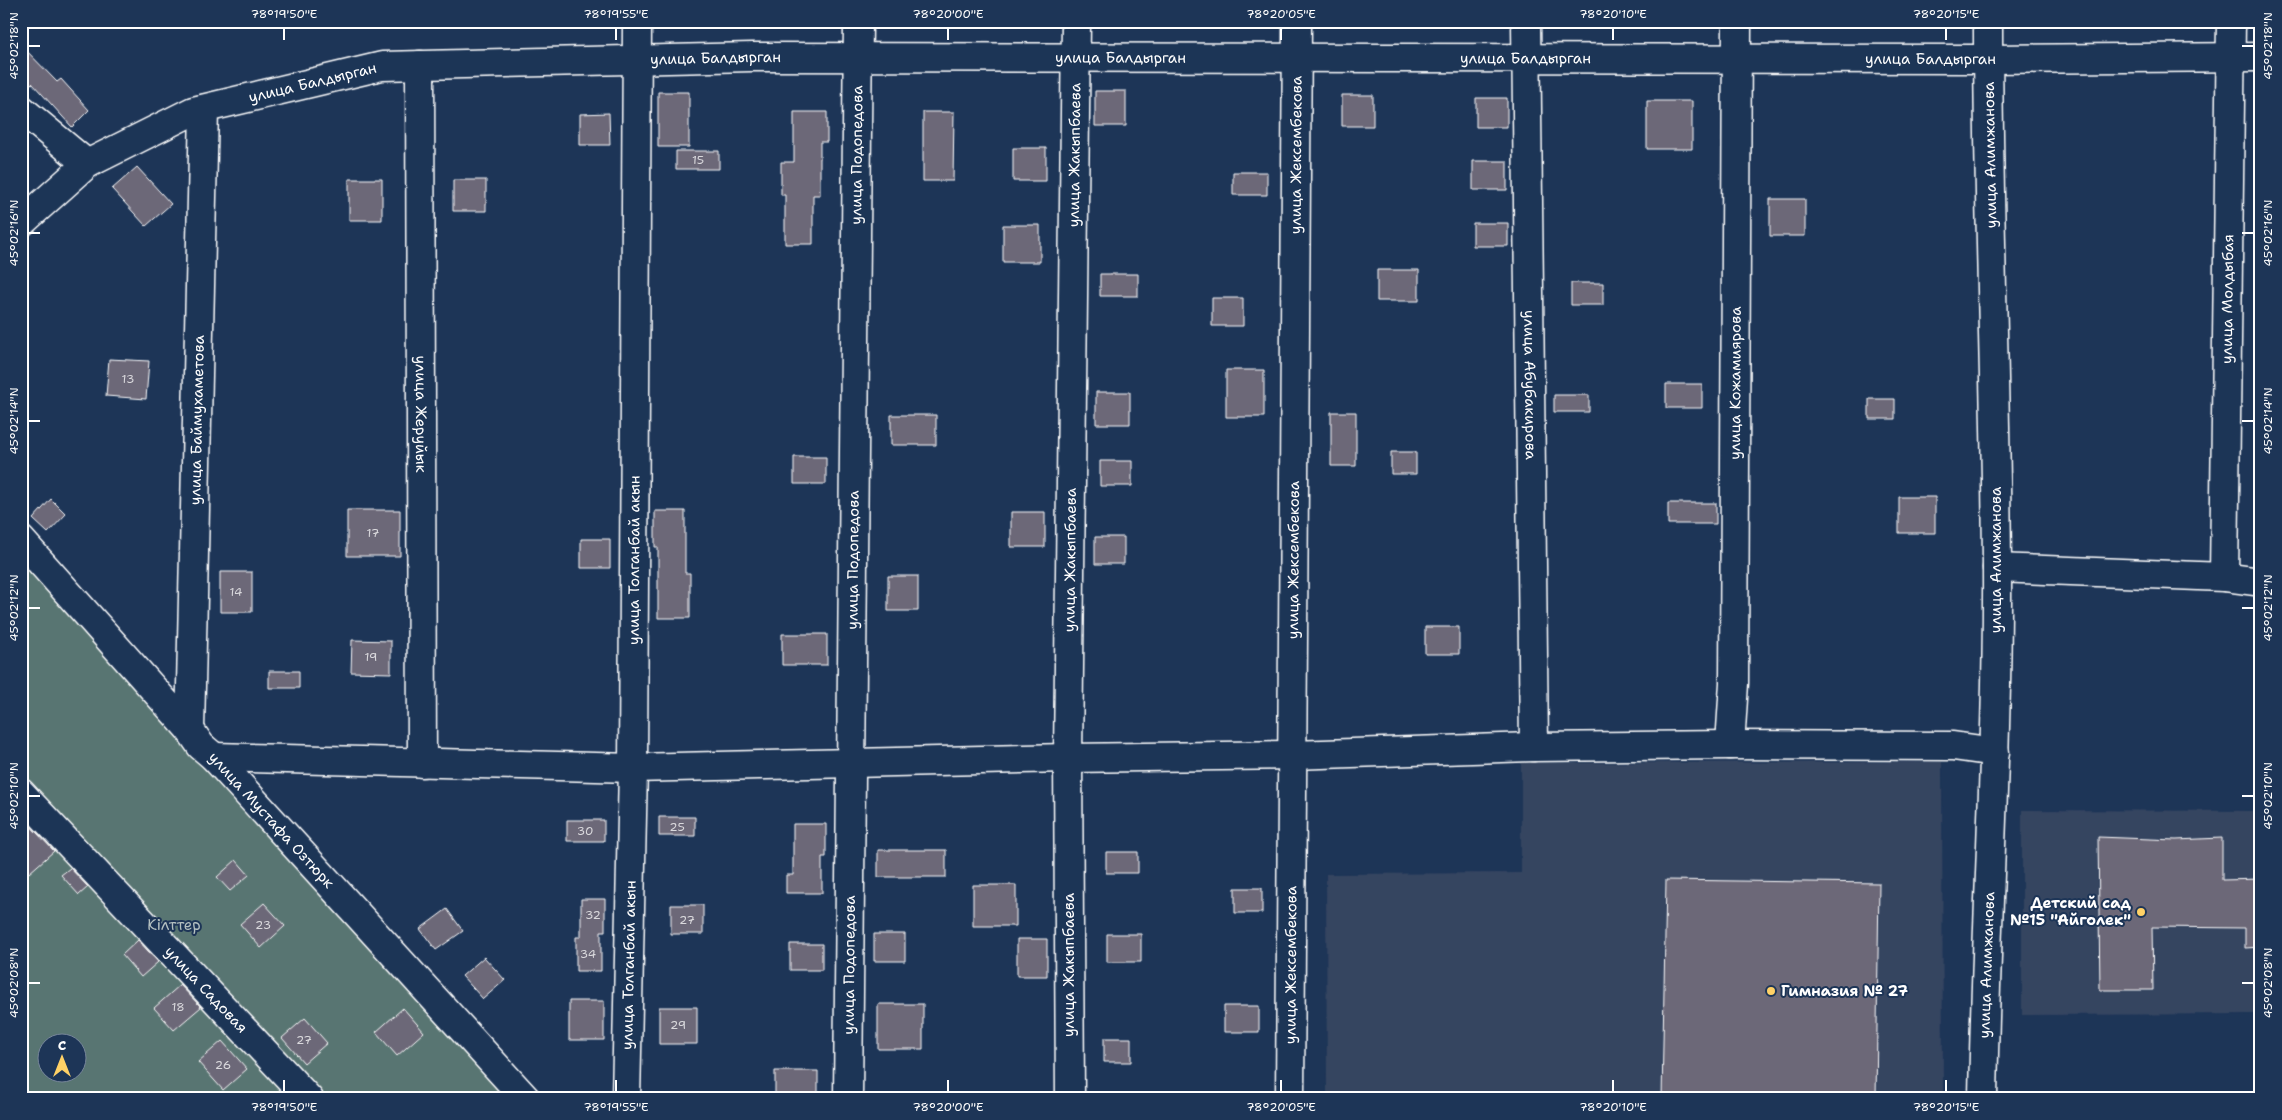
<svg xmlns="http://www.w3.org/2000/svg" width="2282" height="1120" font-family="'Shantell Sans',sans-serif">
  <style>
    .built { fill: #354461 }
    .green { fill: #587472; stroke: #acbab8; fill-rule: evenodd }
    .building { fill: #6c6778; stroke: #fff }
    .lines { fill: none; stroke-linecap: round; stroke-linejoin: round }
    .minor-casing { stroke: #fff; stroke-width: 31 }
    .minor { stroke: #1d3557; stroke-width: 28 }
    .ticks { fill: none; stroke: #fff; stroke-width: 2 }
    .poi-dot { fill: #ffd166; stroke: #1d3557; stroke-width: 2 }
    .labels { text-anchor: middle; stroke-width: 4; stroke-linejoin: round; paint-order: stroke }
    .number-label { font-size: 12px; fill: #dad9dd }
    .street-label { font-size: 15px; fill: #fff; stroke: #1d3557 }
    .poi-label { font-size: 15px; font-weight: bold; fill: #fff; stroke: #1d3557; text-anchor: end }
    .park-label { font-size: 15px; fill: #b4c0c0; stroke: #1d3557 }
    .neatline { fill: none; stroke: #fff; stroke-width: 2 }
    .ticks-label { font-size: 12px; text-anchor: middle; fill: #fff }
  </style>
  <rect width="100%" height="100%" fill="#1d3557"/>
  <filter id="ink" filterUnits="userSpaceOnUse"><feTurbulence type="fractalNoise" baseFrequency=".02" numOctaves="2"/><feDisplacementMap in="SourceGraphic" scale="10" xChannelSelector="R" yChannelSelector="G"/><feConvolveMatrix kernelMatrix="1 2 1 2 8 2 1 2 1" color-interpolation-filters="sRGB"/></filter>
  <g filter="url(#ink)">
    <path class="built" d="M1942,762L1943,1099H1327L1326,874L1521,873V763Z
      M2022,810L2261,811V1014L2022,1015Z"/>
    <path class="green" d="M21,522L529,1099H21ZM48,1042H78V1072H48Z"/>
    <path class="building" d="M21,45L57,82L61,79L89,110L72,127L32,83L21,94Z
      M1095,91H1126V126H1095Z
      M658,92H689V147H658Z
      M1342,95H1373V126H1342Z
      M1476,98H1507V127H1476Z
      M1647,101H1692V149H1647Z
      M794,112H827V142H820V195H813V244H785V195H781V162H794Z
      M923,112H954L953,181H923Z
      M609,113L610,145H580V114Z
      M1013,148H1046V181H1013Z
      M676,151H719V169H676Z
      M1473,161H1507V190H1473Z
      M137,167L171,204L146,226L112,189Z
      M1233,172H1267V195H1233Z
      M349,179H382V220H349Z
      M453,180H486V211H453Z
      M1770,199H1805V236H1770Z
      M1473,223H1508V246H1473Z
      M1003,225H1040V262H1003Z
      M1377,270H1419V301H1377Z
      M1100,274H1138V296H1100Z
      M1571,283H1603V305H1571Z
      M1212,298H1243V326H1212Z
      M109,359L149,361L146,399L106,396Z
      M1226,370H1264V417H1226Z
      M1666,384H1702V408H1666Z
      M1096,392H1130V424H1096Z
      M1554,395H1589V412H1554Z
      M1869,399H1895V419H1869Z
      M1331,412H1356V466H1331Z
      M891,415H936V445H891Z
      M1391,452H1416V474H1391Z
      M794,457H826V484H794Z
      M1100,461H1132V486H1100Z
      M1899,497H1935V533H1899Z
      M51,499L66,514L48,533L33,519Z
      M1668,503H1716V524H1668Z
      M347,510H400V556H347Z
      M655,511H685V573H690V618H658V547H655Z
      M1011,512H1045V547H1011Z
      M1095,537H1124V564H1095Z
      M581,539H610V568H581Z
      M220,572H252V612H220Z
      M888,576H918V611H888Z
      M1425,627H1459V654H1425Z
      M782,634H827V665H782Z
      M352,640L391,641V673L351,672Z
      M269,671H299V688H269Z
      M21,816L54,851L29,873L21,864Z
      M659,817H695V836H659Z
      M567,820H604V841H567Z
      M793,824H826V857H822V893H786V875H793Z
      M2098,837L2176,840L2222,838V880L2261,879V947L2245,948V928L2152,927L2153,990H2100Z
      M878,850H946V877H878Z
      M1106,852H1138V873H1106Z
      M236,860L249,875L230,891L217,877Z
      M70,868L88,887L79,895L61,875Z
      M1666,880L1879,883L1876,1099H1662Z
      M973,885H1016V926H973Z
      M1235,888H1262V913H1235Z
      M581,899H605V931H601V971H576V937H581Z
      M264,903L285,926L261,948L240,924Z
      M671,905H703V934H671Z
      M447,909L463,931L436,950L420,929Z
      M874,934H905V961H874Z
      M1107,934H1141V962H1107Z
      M1017,939H1047V976H1017Z
      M138,940L158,962L141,977L122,955Z
      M790,944H822V970H790Z
      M484,957L505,980L483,999L462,976Z
      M180,985L201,1007L174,1030L154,1008Z
      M569,1001H604V1040H569Z
      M878,1004H923V1049H878Z
      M1224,1006H1259V1032H1224Z
      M659,1007H697V1044H659Z
      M403,1008L424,1032L397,1056L376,1032Z
      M305,1018L327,1043L304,1063L282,1038Z
      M1104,1038H1131V1062H1104Z
      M222,1041L247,1069L223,1090L198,1062Z
      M775,1071H818V1099H775Z"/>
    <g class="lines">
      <g class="minor-casing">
        <g id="minor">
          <path id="s1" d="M1526,21L1534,747"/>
          <path id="s2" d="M420,65L422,763"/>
          <path d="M21,109L87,164"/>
          <path id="s3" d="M21,223L87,164L193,111L382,66L752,57L1988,59L2261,57"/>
          <path id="s4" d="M21,540L190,730L201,746L214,757L526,1099"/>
          <path d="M1997,568L2224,577L2261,582"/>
          <path id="s5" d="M2224,577L2231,21"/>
          <path id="s6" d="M190,730L204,109"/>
          <path id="s7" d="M1730,745L1734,683L1737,21"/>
          <path d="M214,757L633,768L1068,758L1292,755L1534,747L1730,745L1953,746L1995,752"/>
          <path id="s8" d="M21,793L309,1099"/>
          <path id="s9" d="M626,1099L633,768L637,21"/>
          <path id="s10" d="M848,1099L858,21"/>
          <path id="s11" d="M1070,1099L1068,758L1076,21"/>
          <path id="s12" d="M1290,1099L1297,21"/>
          <path id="s13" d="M1983,1099C1986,922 1998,745 1997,568C1996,386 1988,204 1988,21"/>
        </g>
      </g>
      <use href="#minor" class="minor"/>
    </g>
  </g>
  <path class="ticks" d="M284,28V40M616,28V40M948,28V40M1281,28V40M1613,28V40M1946,28V40M28,46H40M2242,46H2254M28,233H40M2242,233H2254M28,421H40M2242,421H2254M28,608H40M2242,608H2254M28,796H40M2242,796H2254M28,983H40M2242,983H2254M284,1080V1092M616,1080V1092M948,1080V1092M1281,1080V1092M1613,1080V1092M1946,1080V1092"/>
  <g class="poi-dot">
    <circle cx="2141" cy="912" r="5"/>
    <circle cx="1771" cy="991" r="5"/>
  </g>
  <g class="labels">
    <g class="number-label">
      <text x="698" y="164">15</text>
      <text x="128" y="383">13</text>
      <text x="373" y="537">17</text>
      <text x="236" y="596">14</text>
      <text x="371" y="661">19</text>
      <text x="677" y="831">25</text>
      <text x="585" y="835">30</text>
      <text x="593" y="919">32</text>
      <text x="687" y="924">27</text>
      <text x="263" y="929">23</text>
      <text x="588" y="958">34</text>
      <text x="178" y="1011">18</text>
      <text x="678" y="1029">29</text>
      <text x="304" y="1044">27</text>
      <text x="223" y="1069">26</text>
    </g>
    <g class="street-label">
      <text dy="5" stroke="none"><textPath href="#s3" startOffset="735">улица Балдырган</textPath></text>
      <text dy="5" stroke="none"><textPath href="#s3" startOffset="1140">улица Балдырган</textPath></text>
      <text dy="5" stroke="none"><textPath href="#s3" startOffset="1545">улица Балдырган</textPath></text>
      <text dy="5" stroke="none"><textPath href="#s3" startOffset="1950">улица Балдырган</textPath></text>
      <text dy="5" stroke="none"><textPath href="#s3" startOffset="330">улица Балдырган</textPath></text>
      <text dy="5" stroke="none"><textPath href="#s10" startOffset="944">улица Подопедова</textPath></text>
      <text dy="5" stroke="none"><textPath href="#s11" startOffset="944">улица Жакыпбаева</textPath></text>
      <text dy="5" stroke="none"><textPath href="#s12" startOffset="944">улица Жексембекова</textPath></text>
      <text transform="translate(1990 155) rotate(-91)" y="5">улица Алимжанова</text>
      <text dy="5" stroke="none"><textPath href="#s5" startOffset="278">улица Молдыбая</textPath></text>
      <text dy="5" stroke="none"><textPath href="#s7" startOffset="362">улица Кожамиярова</textPath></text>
      <text dy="5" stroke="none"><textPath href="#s1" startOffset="364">улица Абубакирова</textPath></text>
      <text dy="5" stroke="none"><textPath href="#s2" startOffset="349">улица Жеруйык</textPath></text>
      <text dy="5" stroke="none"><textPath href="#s6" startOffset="310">улица Баймухаметова</textPath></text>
      <text dy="5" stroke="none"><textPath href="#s9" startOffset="539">улица Толганбай акын</textPath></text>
      <text dy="5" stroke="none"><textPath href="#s10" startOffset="539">улица Подопедова</textPath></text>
      <text dy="5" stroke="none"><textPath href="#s11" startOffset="539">улица Жакыпбаева</textPath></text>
      <text dy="5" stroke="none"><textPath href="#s12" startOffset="539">улица Жексембекова</textPath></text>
      <text transform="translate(1996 560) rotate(-90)" y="5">улица Алимжанова</text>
      <text dy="5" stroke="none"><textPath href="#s4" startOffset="376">улица Мустафа Озтюрк</textPath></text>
      <text dy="5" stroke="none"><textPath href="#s9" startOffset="134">улица Толганбай акын</textPath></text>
      <text dy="5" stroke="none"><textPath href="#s10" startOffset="134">улица Подопедова</textPath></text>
      <text transform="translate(1069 965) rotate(-90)" y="5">улица Жакыпбаева</text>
      <text dy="5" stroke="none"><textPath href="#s12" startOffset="134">улица Жексембекова</textPath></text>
      <text dy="5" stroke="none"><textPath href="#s13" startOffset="134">улица Алимжанова</textPath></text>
      <text dy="5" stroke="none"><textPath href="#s8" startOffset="270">улица Садовая</textPath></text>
    </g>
    <g class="poi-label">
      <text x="2131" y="908">Детский сад<tspan x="2131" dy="17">№15 "Айголек"</tspan></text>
      <text x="1781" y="996" text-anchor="start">Гимназия № 27</text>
    </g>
    <g class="park-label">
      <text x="174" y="930">Кілттер</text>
    </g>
  </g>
  <rect width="2282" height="1120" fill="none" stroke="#1d3557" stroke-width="55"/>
  <g transform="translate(62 1058)"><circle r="24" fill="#1d3557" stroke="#77869a"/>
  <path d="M0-4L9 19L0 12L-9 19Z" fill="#ffd166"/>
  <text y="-8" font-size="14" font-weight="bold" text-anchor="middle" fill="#ffffff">С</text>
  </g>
  <rect x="28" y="28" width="2226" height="1064" class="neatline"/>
  <g class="ticks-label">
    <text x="284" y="18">78°19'50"E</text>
    <text x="616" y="18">78°19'55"E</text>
    <text x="948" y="18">78°20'00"E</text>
    <text x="1281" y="18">78°20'05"E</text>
    <text x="1613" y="18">78°20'10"E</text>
    <text x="1946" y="18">78°20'15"E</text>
    <text transform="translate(14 46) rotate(-90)" y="4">45°02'18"N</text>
    <text transform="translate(2268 46) rotate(-90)" y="4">45°02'18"N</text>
    <text transform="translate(14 233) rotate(-90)" y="4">45°02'16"N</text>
    <text transform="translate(2268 233) rotate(-90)" y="4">45°02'16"N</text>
    <text transform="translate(14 421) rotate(-90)" y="4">45°02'14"N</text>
    <text transform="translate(2268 421) rotate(-90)" y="4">45°02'14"N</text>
    <text transform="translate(14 608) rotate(-90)" y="4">45°02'12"N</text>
    <text transform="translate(2268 608) rotate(-90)" y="4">45°02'12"N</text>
    <text transform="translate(14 796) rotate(-90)" y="4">45°02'10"N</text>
    <text transform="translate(2268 796) rotate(-90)" y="4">45°02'10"N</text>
    <text transform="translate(14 983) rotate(-90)" y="4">45°02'08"N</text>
    <text transform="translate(2268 983) rotate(-90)" y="4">45°02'08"N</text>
    <text x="284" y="1111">78°19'50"E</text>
    <text x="616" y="1111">78°19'55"E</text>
    <text x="948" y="1111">78°20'00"E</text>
    <text x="1281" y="1111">78°20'05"E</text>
    <text x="1613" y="1111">78°20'10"E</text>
    <text x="1946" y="1111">78°20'15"E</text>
  </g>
</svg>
